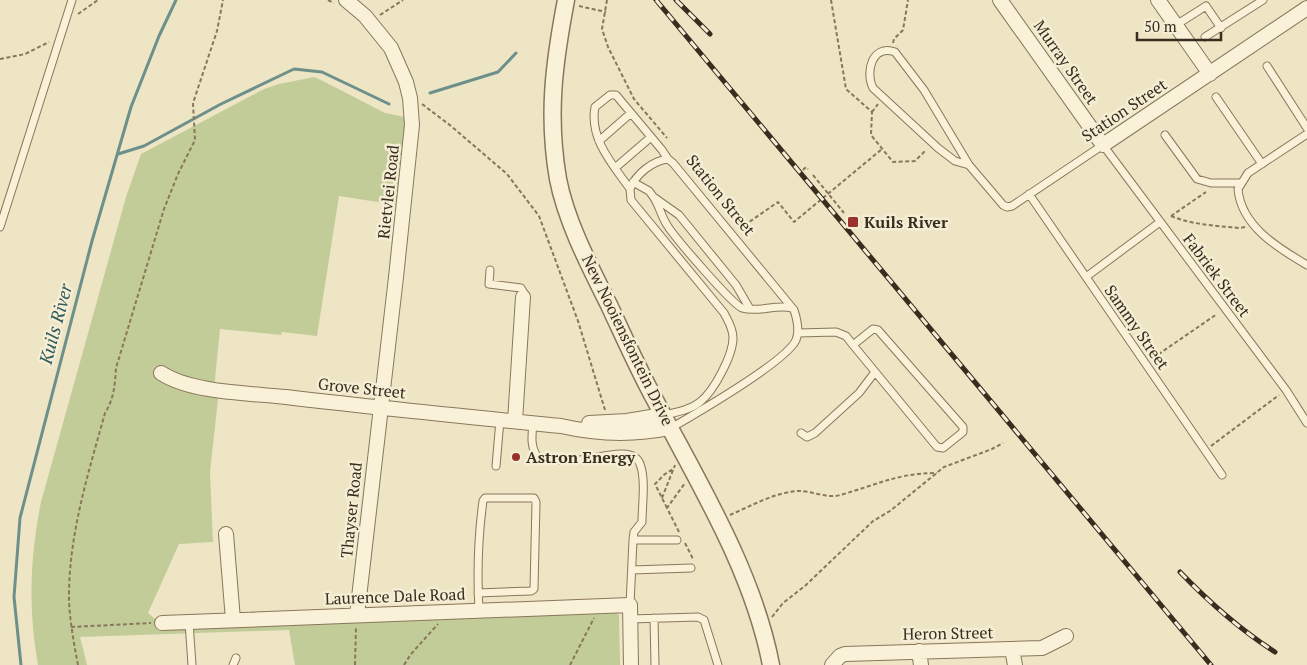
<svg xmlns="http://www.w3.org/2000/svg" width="1307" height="665" font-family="'PT Serif',serif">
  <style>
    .green { fill: #c2cc99 }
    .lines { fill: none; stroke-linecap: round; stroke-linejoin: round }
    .stream { stroke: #6d908a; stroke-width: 3 }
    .service-casing { stroke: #89775b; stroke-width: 9 }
    .minor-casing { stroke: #89775b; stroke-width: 16 }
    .tertiary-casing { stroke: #89775b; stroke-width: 19 }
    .path { stroke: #89775b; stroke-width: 2; stroke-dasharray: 4 2.5; stroke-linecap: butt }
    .service { stroke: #f9f1d8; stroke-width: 7 }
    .minor { stroke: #f9f1d8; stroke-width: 14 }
    .tertiary { stroke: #f9f1d8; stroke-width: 16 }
    .rail-casing { stroke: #392d1f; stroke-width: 5 }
    .rail { stroke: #f5eed4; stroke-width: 3; stroke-dasharray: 9; stroke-linecap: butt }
    .poi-dot { fill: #98322b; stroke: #f5eed4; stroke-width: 2 }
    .labels { text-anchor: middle; stroke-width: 5; stroke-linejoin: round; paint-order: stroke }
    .street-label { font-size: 16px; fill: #392d1f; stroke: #f5eed4 }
    .poi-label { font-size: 16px; font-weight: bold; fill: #392d1f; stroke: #f5eed4; text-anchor: start }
    .water-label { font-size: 18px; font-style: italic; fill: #2e5859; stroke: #f5eed4 }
  </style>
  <rect width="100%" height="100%" fill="#eee5c5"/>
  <path class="green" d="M314,77L323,81L385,113L405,117L404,147L397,205L339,196L317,336L282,332L281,335L220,329L214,389L219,390L210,472L213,542L179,544L148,613L161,624L616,612L619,615L620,665H295L289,630L80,637L87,665H38C28,610 30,557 41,502L126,197L141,154L264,89L279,84Z"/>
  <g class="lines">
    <path class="stream" d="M430,93L498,72L516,53
      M118,154L144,146L221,104L294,69L322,72L389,104
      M21,665L14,597L20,518L92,241L131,107L159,36L176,0"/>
    <g class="service-casing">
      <path id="service" d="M1176,25L1206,6L1221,28
        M1205,37L1263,0
        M1267,66L1307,128
        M1216,97L1262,164
        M1307,134L1248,173L1238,189C1241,226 1278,248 1307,265
        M1165,135L1197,179L1211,183H1241
        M599,141L631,113
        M969,165L955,161L938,148L873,88C865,72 872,44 895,52L924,90L969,165L1003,205L1007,207L1012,206L1103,145L1286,390L1307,423
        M615,168L651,137
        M633,182L649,191L652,195C659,204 661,216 667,225C675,238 732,304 742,308C758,313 775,304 792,308
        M630,189C613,165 589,139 595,107L610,95H616L662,150L668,159L673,163L794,310C797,319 800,330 796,340C786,362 695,414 671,428
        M1029,194L1222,475
        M655,198L679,215L736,285L750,309
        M0,227L72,0
        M490,270L489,284L521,288L524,293L523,297
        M1086,277L1160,222
        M798,333L836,332L846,336L853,345L937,447L943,448L963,432V427L878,330L873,329L853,345
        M664,415C677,412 690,410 700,402C714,391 733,355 733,338C733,328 728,321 724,313L631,200L630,189C636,174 652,161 668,159
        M533,423C532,435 530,446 537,456C549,460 566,461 579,460C594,460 633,444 640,464C646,479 642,506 642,522L634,532L633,540
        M801,433L807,437L815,433L859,393L875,372
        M496,466L500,420
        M632,570L691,568
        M478,593L531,591L534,589L536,502L534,498H485L483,501C478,537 477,574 479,611
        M630,605L633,540H677
        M654,618L655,665
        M630,619L698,617L704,620L718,665
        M189,622L192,665
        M233,665L236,658"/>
    </g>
    <g class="minor-casing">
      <path id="minor" d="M346,0L365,16L391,48L406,82L410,98L412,125L396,277L357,615
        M1000,0L1103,145L1307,8
        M1158,0L1210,74
        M161,373C192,393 249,393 286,397C378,408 470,417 561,426C596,434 635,435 670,428
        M515,421L523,297
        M589,423L627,421L663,415
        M226,534L233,620
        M162,623L630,605L631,665
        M1012,649L1015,665
        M919,651L921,665
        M832,665L840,656L845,654L1042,648L1066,636"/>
    </g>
    <g class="tertiary-casing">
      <path id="tertiary" d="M566,0C554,63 547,115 558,179C566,221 590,267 609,305C624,337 638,369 655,400C699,484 753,571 771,665"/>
    </g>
    <path class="path" d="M328,0L334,3
      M607,0L602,29L608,47L634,99L667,138
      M831,0L846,89L872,112L871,135L893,162L915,161L926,150
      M579,6L606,12
      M78,14L98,0
      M380,15L403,0
      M893,43L894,39L903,30L908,0
      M0,59L25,54L49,42
      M422,104L451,126L507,174L539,216L578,321L605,410
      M872,112L878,104
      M803,170L806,167L808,169
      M813,175L844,213
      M1171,216C1193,225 1217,226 1240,228L1245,227
      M1171,216L1206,192
      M847,223L851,220L849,218
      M739,229L778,202L794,222L882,149
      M1153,358L1217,314
      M1211,446L1279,395
      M662,498L675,465
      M667,508L655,484L665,474L673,469
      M730,515C751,506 775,492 799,491C812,491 828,499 840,495C877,485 897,473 937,473
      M679,532L667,508L685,483
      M685,543L693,559
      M772,617L783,603L806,585L873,521L890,511L944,467L992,449L1003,443
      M71,627L151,623
      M78,665C74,644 70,622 69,601C68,537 88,474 105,413C114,399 115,384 116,368L164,209L178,174L195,140L193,103L217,31L223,0
      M355,665L356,627
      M404,665L411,654L438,624
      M570,665L594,618"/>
    <use href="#service" class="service"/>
    <use href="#minor" class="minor"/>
    <use href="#tertiary" class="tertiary"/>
    <g class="rail-casing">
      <path id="rail" d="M656,0L1211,665
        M676,0L710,34
        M1180,572C1209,602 1239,629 1275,652"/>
    </g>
    <use href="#rail" class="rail"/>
  </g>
  <g class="poi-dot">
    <rect x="847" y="216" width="12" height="12" rx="2.5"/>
    <circle cx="516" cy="457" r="5"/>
  </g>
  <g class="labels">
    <g class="street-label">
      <text transform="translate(1066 62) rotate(55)" y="6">Murray Street</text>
      <text transform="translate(1124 110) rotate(-34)" y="6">Station Street</text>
      <text transform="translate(388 192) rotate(-84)" y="6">Rietvlei Road</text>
      <text transform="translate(721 195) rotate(51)" y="6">Station Street</text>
      <text transform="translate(1217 275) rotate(53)" y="6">Fabriek Street</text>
      <text transform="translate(1137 327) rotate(55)" y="6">Sammy Street</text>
      <text transform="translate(628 340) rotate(64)" y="6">New Nooiensfontein Drive</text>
      <text transform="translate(362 388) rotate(6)" y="6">Grove Street</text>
      <text transform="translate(351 510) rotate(-84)" y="6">Thayser Road</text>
      <text transform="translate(395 596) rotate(-2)" y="6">Laurence Dale Road</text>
      <text transform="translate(948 633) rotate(-1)" y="6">Heron Street</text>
    </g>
    <g class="poi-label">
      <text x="864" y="228">Kuils River</text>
      <text x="526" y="463">Astron Energy</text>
    </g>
    <g class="water-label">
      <text transform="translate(56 324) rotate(-75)" y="6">Kuils River</text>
    </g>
  </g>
  <path d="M1137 32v8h84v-8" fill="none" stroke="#392d1f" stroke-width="2.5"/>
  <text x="1144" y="32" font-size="15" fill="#392d1f" stroke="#f5eed4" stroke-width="4" paint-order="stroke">50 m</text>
</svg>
